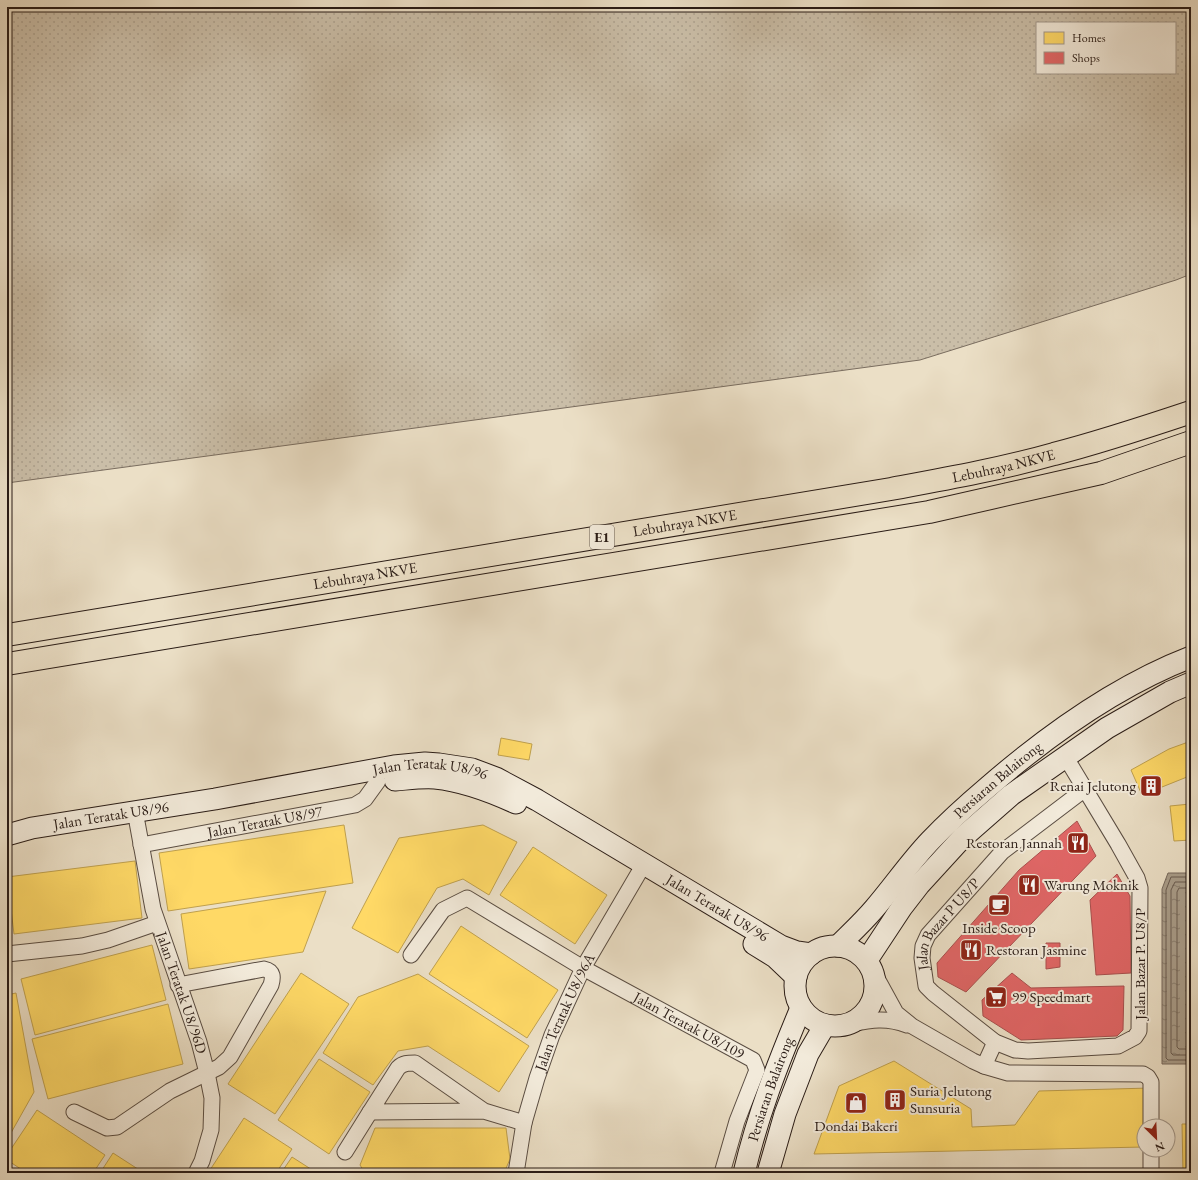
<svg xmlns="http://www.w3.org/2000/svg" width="1198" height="1180" font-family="'EB Garamond',serif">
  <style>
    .grass { fill: url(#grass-dots); stroke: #7a6d5f; fill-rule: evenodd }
    .water { fill: url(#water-ripples); stroke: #76695c }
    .homes { fill: #ffd966; stroke: #bfa04e }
    .shops { fill: #e06666; stroke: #a9504e }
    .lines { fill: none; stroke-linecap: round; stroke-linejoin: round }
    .shore { stroke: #6a5c50; stroke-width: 1 }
    .street-casing { stroke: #5a4d42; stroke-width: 17 }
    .secondary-casing { stroke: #2a1c16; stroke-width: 23 }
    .highway-casing { stroke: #2a1c16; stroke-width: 24 }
    .street { stroke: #f2eada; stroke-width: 15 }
    .secondary { stroke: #f2eada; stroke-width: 21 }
    .highway { stroke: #ebdfc6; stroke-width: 22 }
    .labels { text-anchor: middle; stroke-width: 4; stroke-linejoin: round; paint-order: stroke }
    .shield { fill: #f2eada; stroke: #665a51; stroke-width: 1 }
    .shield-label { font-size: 14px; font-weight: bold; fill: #2a1c16 }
    .street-label { font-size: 15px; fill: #2a1c16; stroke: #f2eada }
    .poi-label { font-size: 15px; fill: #2a1c16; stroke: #f2eada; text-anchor: start }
  </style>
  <defs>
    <pattern id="grass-dots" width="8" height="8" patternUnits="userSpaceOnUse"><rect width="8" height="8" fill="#cabea8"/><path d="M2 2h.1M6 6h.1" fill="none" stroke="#aea390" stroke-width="1.8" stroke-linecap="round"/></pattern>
    <pattern id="water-ripples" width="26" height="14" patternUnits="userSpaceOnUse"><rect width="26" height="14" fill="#a99d8a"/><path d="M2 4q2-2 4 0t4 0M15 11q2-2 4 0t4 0" fill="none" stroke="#8a7f70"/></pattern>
  </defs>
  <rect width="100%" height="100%" fill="#ebdfc6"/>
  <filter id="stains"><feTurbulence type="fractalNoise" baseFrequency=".005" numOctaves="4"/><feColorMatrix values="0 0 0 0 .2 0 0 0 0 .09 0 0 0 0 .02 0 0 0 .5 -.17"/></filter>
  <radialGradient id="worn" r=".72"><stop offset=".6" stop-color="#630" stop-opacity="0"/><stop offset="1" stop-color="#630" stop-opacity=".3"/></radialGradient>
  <path class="grass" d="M7,7H1191V274L1176,280L920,360L7,483ZM1037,23H1175V73H1037Z"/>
  <path class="water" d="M1168,873H1191V1064H1162V889Z"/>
  <path class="homes" d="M501,738L532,744L529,760L498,755Z
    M1191,741V840L1174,841L1170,806L1190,804L1187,777L1142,795L1131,770L1169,749Z
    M344,825L353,883L168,911L159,853Z
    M483,825L517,842L489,895L463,879L437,888L398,953L352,928L399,838Z
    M533,847L607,895L575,944L500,895Z
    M135,861L142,918L14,934L7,877Z
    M326,891L303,952L189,969L181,914Z
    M461,926L558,990L527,1038L429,974Z
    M152,945L166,1000L35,1035L21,979Z
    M301,973L349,1004L275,1114L228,1084Z
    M418,974L529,1046L499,1092L428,1046L398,1051L373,1085L323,1053L358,997Z
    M16,993L34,1092L7,1140V995Z
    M168,1004L183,1064L48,1099L32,1039Z
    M319,1059L370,1092L329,1154L278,1120Z
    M894,1061L971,1109L972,1127L1015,1125L1039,1091L1150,1088L1144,1126V1147L814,1154L839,1086Z
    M1189,1087H1191V1120H1189Z
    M37,1110L105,1155L93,1173H27L7,1160V1155Z
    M244,1118L292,1149L276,1173H208Z
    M1182,1124H1191V1173H1183Z
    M375,1128H506L510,1159L504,1173H365L360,1165Z
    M113,1153L144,1173H100Z
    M292,1157L317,1173H281Z"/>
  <path class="shops" d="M1077,821L1096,856L966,992L938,977L937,963L1019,870Z
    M1117,874L1130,896L1131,973L1096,975L1090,900Z
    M1046,943H1060V967L1046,969Z
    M1012,973L1031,988L1124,986L1123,1030L1117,1036L1021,1040L983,1016L982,1000Z"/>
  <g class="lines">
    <path class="shore" d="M1191,877H1171L1166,890V1058L1168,1060H1191
      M1191,882H1175L1171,890V1053L1173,1055H1191
      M1191,888H1179L1177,892V1047L1179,1049H1191"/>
    <g class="street-casing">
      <g id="street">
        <path id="s1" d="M1065,756L1118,844L1137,878L1140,888L1139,1031L1135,1037L1118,1046L1028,1051L1015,1050L995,1042L933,993L926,986L922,958L923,946L928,935L1002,852L1085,789"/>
        <path id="s2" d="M135,811L153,909L199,1042L207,1073L212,1098L211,1130L202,1161L196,1173"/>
        <path id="s3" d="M141,845L355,805L365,799L378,781"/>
        <path d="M7,954L82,946L108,940L157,923"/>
        <path id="s4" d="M411,955L443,910L467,898L583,968L753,1060L757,1070L737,1121L722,1173"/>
        <path d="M873,971L896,1013L912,1026L973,1061L984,1066L1008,1073L1143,1074L1148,1077L1151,1082V1126"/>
        <path d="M850,1024C871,1020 886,1017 907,1025"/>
        <path d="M984,1066L995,1042"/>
        <path d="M484,1111L415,1063C408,1063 403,1063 398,1068L370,1112L484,1111L524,1123"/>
        <path d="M74,1112L107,1128L117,1127L170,1091L219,1067L230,1057L271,985C273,978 274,971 264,969L178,985"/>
        <path d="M1151,1150V1173"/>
        <path d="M345,1152L370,1112"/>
        <path id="s5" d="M516,1173L524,1123L537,1078L552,1035L583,968L644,864"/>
      </g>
    </g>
    <g class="secondary-casing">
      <g id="secondary">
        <path d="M395,780C408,779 422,777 435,778C464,781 490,791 516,803"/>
        <path id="s6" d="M7,835L32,828L215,799L394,766L425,763L439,764L472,769L496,778L537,800L781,946L797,952L811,954"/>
        <path d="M754,944L775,957L796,977"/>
        <circle cx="835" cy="986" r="40"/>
        <path id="s7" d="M838,946C850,934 863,922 874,909C893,887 910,862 930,841C948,822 968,804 988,787C1048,735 1116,686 1191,657"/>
        <path d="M867,960L902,907L919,885L962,838L1011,795L1107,728L1170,692L1191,683"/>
        <path id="s8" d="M744,1173C758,1114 778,1063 801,1008"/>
        <path d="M768,1173L785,1114L808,1054L825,1025"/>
      </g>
    </g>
    <g class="highway-casing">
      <g id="highway">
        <path id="s9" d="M7,635L891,489C945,479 1001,469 1054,454C1101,442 1146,427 1191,412"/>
        <path d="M7,664L929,512L1101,473L1191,442"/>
      </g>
    </g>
    <use href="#street" class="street"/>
    <use href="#secondary" class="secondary"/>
    <use href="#highway" class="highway"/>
  </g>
  <defs>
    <g id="building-square" transform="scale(1.15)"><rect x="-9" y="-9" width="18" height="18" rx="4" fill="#8f2418" stroke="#f2eada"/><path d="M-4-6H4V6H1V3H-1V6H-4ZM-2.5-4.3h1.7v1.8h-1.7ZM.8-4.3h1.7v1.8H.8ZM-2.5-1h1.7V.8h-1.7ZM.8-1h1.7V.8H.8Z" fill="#fff"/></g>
    <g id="restaurant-square" transform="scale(1.15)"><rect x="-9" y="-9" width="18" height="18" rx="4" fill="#8f2418" stroke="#f2eada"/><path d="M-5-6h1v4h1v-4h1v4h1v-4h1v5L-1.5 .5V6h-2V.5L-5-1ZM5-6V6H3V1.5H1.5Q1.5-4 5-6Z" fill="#fff"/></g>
    <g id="cafe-square" transform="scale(1.15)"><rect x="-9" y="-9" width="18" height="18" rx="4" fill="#8f2418" stroke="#f2eada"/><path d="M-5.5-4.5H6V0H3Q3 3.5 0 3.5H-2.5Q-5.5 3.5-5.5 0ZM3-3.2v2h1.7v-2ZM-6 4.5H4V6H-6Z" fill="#fff"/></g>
    <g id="supermarket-square" transform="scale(1.15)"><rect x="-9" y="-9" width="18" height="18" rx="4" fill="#8f2418" stroke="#f2eada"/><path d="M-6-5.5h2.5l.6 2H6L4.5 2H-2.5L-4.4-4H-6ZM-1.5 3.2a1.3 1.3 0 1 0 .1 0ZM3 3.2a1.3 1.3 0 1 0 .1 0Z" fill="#fff"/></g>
    <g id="shop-square" transform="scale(1.15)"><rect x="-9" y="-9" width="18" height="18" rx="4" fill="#8f2418" stroke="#f2eada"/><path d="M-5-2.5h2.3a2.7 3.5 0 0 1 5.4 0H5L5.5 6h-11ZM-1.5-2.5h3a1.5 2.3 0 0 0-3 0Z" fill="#fff"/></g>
  </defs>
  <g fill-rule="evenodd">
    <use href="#building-square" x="1151" y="786"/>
    <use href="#restaurant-square" x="1078" y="843"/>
    <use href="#restaurant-square" x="1029" y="885"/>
    <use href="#cafe-square" x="999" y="905"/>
    <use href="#restaurant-square" x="971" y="950"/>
    <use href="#supermarket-square" x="996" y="997"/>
    <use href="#building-square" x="895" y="1100"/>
    <use href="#shop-square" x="856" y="1103"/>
  </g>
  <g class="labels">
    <rect class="shield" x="590" y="525" width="24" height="24" rx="3"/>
    <g class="shield-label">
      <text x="602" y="542">E1</text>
    </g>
    <g class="street-label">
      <text dy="5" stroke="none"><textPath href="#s9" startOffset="1011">Lebuhraya NKVE</textPath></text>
      <text dy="5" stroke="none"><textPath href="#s9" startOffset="687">Lebuhraya NKVE</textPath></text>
      <text dy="5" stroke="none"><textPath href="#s9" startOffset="363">Lebuhraya NKVE</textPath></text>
      <text dy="5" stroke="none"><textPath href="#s6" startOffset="430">Jalan Teratak U8/96</textPath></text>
      <text dy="5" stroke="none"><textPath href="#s7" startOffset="231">Persiaran Balairong</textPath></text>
      <text dy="5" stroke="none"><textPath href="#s6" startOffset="106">Jalan Teratak U8/96</textPath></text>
      <text dy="5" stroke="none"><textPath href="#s3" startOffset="126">Jalan Teratak U8/97</textPath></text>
      <text dy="5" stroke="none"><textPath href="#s6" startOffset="754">Jalan Teratak U8/96</textPath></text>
      <text dy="5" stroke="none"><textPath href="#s1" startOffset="606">Jalan Bazar P U8/P</textPath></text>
      <text transform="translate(1140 964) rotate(-90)" y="5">Jalan Bazar P. U8/P</text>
      <text dy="5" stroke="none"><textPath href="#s2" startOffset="188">Jalan Teratak U8/96D</textPath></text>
      <text dy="5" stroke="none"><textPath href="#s5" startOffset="169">Jalan Teratak U8/96A</textPath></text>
      <text dy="5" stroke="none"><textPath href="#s4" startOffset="338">Jalan Teratak U8/109</textPath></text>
      <text dy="5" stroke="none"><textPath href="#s8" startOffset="88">Persiaran Balairong</textPath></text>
    </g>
    <g class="poi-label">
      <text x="1136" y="791" text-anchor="end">Renai Jelutong</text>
      <text x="1062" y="848" text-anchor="end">Restoran Jannah</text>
      <text x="1044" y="890">Warung Moknik</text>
      <text x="999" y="933" text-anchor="middle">Inside Scoop</text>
      <text x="986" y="955">Restoran Jasmine</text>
      <text x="1012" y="1002">99 Speedmart</text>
      <text x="910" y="1096">Suria Jelutong<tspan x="910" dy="17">Sunsuria</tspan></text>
      <text x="856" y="1131" text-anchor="middle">Dondai Bakeri</text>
    </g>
  </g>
  <rect width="1198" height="1180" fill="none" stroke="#ebdfc6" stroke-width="24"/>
  <rect x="8" y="8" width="1182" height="1164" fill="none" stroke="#2a1c16" stroke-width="2"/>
  <rect x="12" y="12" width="1174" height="1156" fill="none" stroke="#2a1c16"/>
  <rect x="1036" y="22" width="140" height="52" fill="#f2eada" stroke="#a2988c"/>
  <rect x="1044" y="32" width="20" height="12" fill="#ffd966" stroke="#a2988c"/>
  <text x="1072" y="42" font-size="12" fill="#2a1c16">Homes</text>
  <rect x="1044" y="52" width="20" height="12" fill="#e06666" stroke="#a2988c"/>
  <text x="1072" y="62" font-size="12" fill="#2a1c16">Shops</text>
  <g transform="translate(1156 1138) rotate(156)"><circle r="19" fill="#f2eada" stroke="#a2988c"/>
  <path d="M0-3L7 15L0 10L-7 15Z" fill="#8f2418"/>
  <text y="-6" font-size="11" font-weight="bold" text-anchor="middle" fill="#2a1c16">N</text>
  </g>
  <rect width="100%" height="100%" filter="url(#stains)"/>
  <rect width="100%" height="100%" fill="url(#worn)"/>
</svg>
